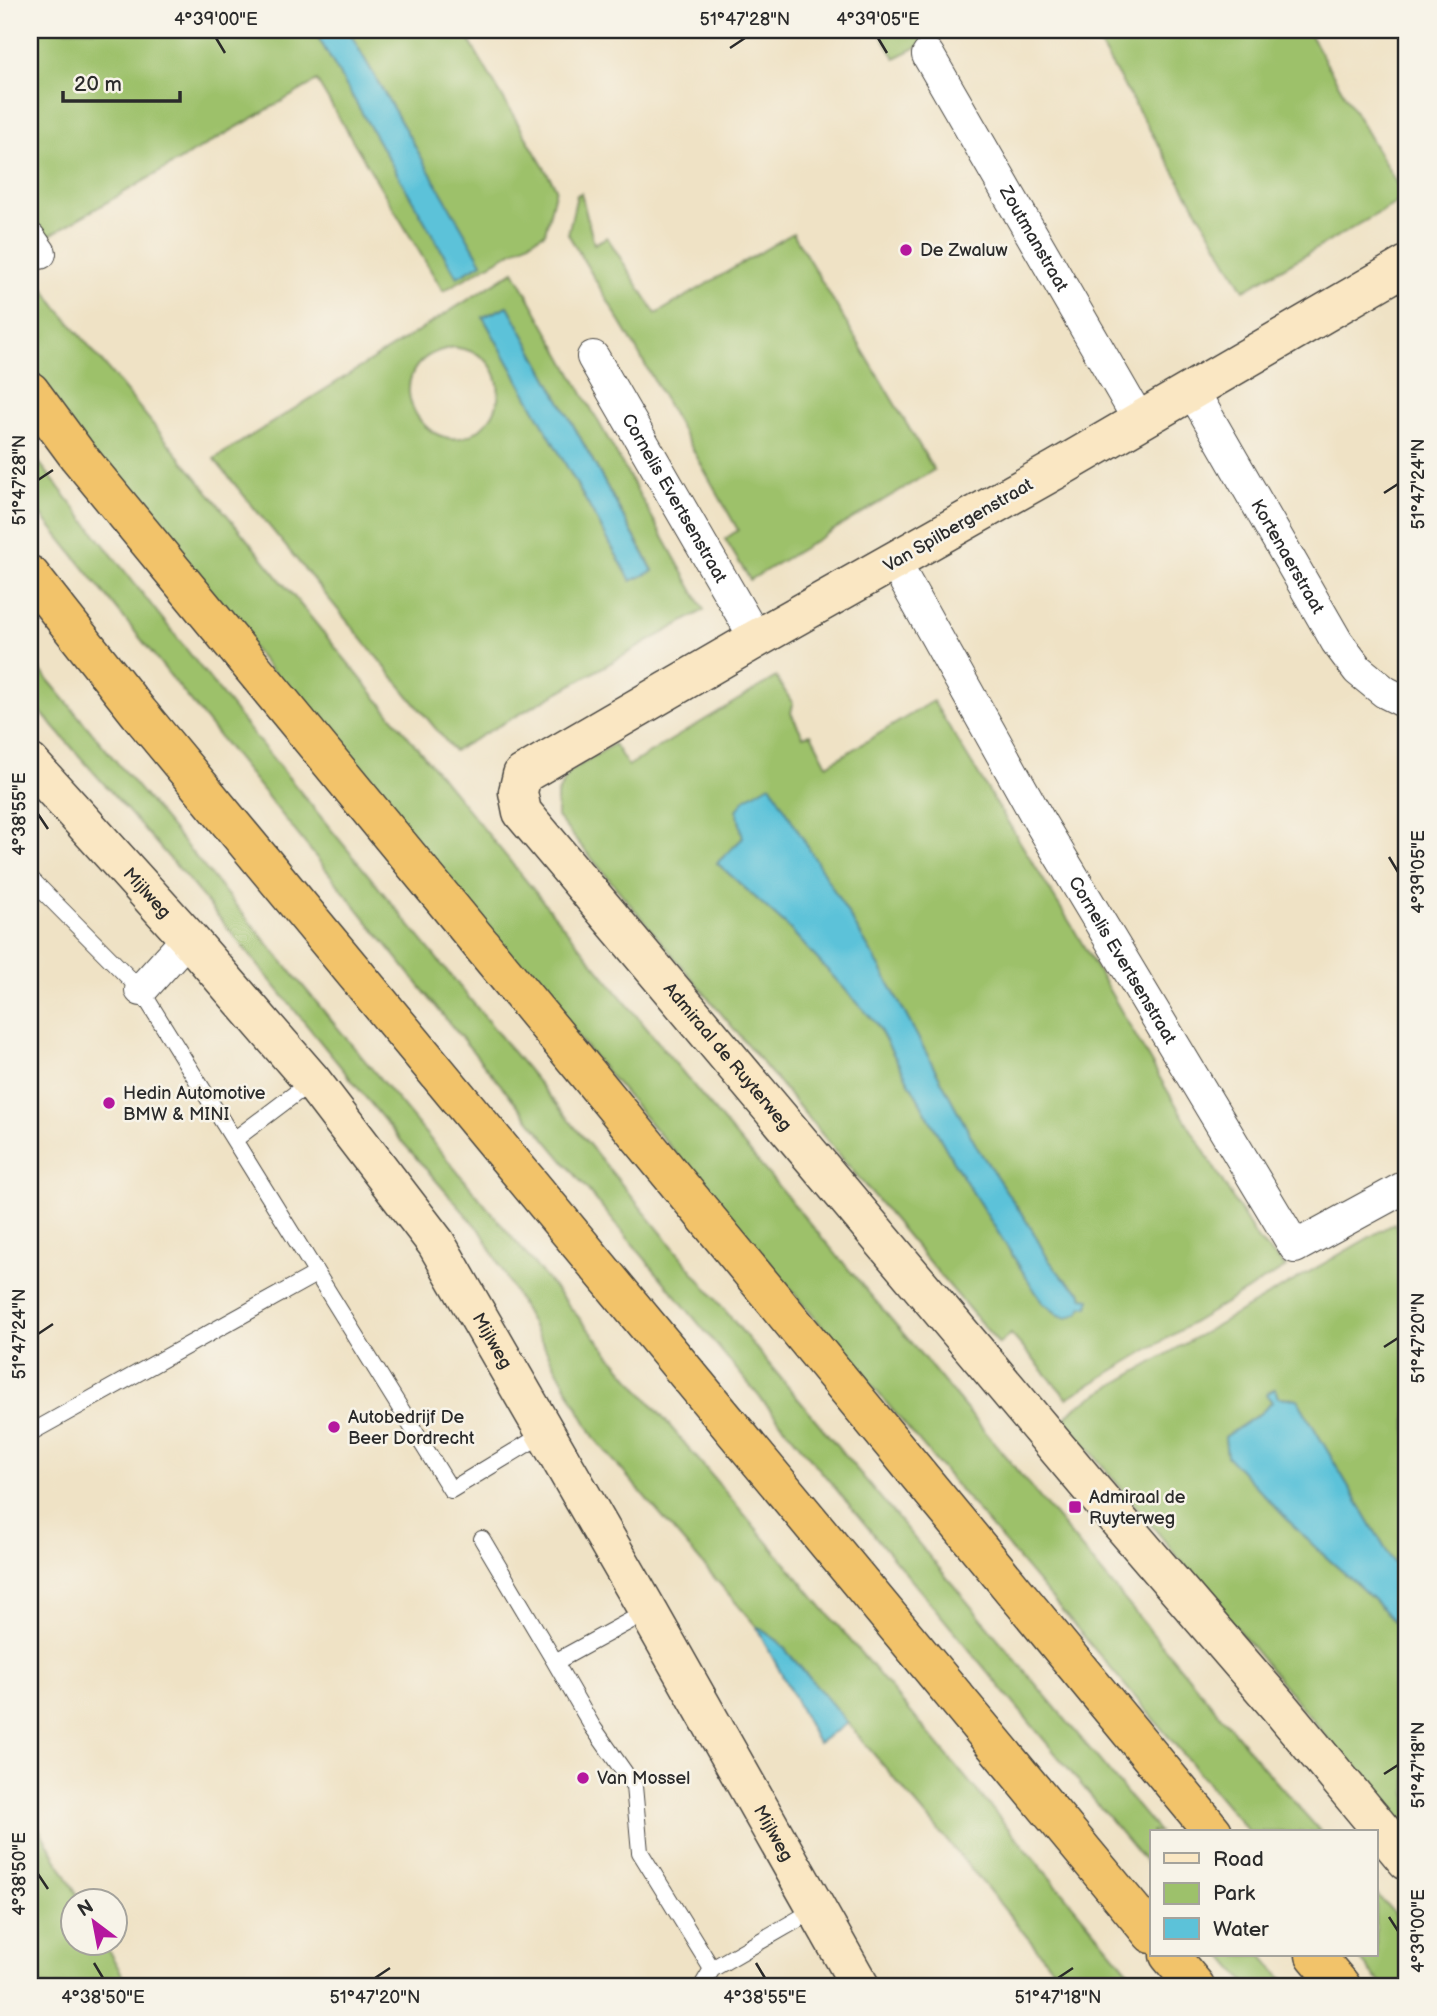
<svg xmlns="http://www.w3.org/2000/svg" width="1437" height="2016" font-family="'Balsamiq Sans',sans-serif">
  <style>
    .green { fill: #9dc16b; stroke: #64764b; stroke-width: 2; fill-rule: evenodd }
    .water { fill: #5cc2d9; stroke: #447682; stroke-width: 2 }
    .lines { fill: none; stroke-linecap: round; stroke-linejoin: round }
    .lane-casing { stroke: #484642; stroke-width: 18 }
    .street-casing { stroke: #484642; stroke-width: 34 }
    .secondary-casing { stroke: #484642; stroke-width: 41 }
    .highway-casing { stroke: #484642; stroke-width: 41 }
    .lane { stroke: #fff; stroke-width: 16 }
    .street { stroke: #fff; stroke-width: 32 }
    .secondary { stroke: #fae7c3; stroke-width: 38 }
    .highway { stroke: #f2c36a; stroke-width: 38 }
    .ticks { fill: none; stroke: #2b2b2b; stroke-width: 2.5 }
    .poi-dot { fill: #b5179e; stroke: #f7f3e8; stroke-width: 2.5 }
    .labels { text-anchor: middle; stroke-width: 5; stroke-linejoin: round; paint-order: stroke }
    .street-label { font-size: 18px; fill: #2b2b2b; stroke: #f7f3e8 }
    .poi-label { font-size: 18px; fill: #2b2b2b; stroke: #f7f3e8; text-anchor: start }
    .neatline { fill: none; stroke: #2b2b2b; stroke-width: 2.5 }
    .ticks-label { font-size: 18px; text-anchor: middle; fill: #2b2b2b }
  </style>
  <rect width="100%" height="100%" fill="#f7f3e8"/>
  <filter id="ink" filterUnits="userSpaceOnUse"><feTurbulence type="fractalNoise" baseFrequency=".0143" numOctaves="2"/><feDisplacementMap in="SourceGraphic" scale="14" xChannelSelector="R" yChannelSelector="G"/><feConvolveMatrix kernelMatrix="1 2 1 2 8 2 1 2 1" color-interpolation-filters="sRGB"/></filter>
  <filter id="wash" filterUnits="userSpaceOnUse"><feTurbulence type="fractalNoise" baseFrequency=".00686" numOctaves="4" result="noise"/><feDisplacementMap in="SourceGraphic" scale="28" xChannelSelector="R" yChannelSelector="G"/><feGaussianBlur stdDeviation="1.57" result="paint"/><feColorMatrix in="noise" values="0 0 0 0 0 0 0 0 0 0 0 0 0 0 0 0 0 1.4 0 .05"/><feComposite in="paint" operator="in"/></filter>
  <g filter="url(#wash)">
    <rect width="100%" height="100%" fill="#efe2c5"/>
    <path class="green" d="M30,30H314L457,277L482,263L348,30H463L556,188L545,233L443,291L317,81L45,238L30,219Z
      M878,30H952L895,58Z
      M1091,30H1307L1405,198L1244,290Z
      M581,193L594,244L607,237L656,314L793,233L934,470L750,580L725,539L738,530L634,345L568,234L577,195Z
      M30,266L53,302L707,1102L918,1351L1264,1768L1321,1832H1249L590,1052L30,382Z
      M514,271L704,610L454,751L214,459ZM508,306L653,570L631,581L483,317ZM454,347C461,349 469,350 475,353C499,363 506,398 490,418C437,486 358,364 454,347Z
      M30,451L257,739L759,1352L1159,1832H1152V1870L446,1019L30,501Z
      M30,658L585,1325L1141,1986H1067L988,1889L778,1641L756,1626L595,1439L482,1233L398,1137L186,877L30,700Z
      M776,677L793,704L791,713L803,736L811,734L827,765L933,701L1072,926L1164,1085L1258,1240L1286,1267L1067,1398L1011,1334L999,1344L913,1243L557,817V795L569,772L614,744L628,766ZM770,785L880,967L978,1149L1031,1228L1048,1259L1063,1278L1081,1292L1083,1298L1042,1302L953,1161L876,1023L787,926L717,863L743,838L737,810Z
      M1394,1223L1407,1246V1586L1297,1399L1278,1397L1274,1389L1266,1394L1272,1402L1262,1412L1225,1437L1227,1456C1260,1489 1290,1525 1325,1556C1354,1582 1386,1607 1407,1641V1835L1064,1419L1077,1406Z
      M30,1813L80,1900H74V1942L104,1943L129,1986H30Z
      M1376,1893L1407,1928V1986H1383L1356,1955H1376Z
      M1222,1955H1262L1288,1986H1248Z"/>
    <path class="water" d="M314,30H348L482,263L457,277Z
      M508,306L653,571L631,581L483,317Z
      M770,784L880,967L978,1149L1031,1228L1048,1259L1063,1278L1081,1292L1083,1298L1090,1299L1088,1307L1083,1306L1079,1313L1067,1318L1059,1315L1042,1302L953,1161L876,1023L787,926L717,863L743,838L737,810L745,799Z
      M1275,1389L1278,1397L1297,1399L1407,1586V1640C1386,1607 1354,1582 1325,1556C1290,1525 1259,1489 1227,1456L1225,1437L1262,1412L1272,1402L1266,1394Z
      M756,1626L778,1641L848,1723L818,1743Z"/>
  </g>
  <g filter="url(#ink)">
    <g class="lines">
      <g class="lane-casing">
        <path id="lane" d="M30,878L141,990L451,1490L545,1433
          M234,1140L312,1081
          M30,1433L316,1274
          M482,1539L555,1662L648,1611
          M555,1662L592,1726L634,1786L640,1852L712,1969L702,1986
          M712,1969L816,1909"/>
      </g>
      <g class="street-casing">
        <g id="street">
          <path id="s1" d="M928,55L1139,420"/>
          <path d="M30,239L40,253"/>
          <path id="s2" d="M593,357L756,639"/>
          <path id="s3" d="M1192,390L1337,642L1358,670L1385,692L1407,703"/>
          <path id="s4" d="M894,561L1041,824L1295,1247L1407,1186"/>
          <path d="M141,990L188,938"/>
        </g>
      </g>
      <g class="secondary-casing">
        <g id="secondary">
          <path id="s5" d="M1407,265L1057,469L756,639L522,775L518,792L522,812L1094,1492L1280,1708L1407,1861"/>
          <path id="s6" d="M30,763L188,938L312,1081L436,1243L648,1611L860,1986"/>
        </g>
      </g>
      <g class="highway-casing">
        <path id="highway" d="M30,391L78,456L1213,1832
          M30,575L139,713L1152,1934
          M1169,1955L1195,1986
          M1315,1955L1341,1986"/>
      </g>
      <use href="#lane" class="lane"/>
      <use href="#street" class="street"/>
      <use href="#secondary" class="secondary"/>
      <use href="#highway" class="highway"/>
    </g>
  </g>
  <path class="ticks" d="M216,38L225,53M878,38L887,53M730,48L745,38M38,480L53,470M1384,493L1398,484M38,814L48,829M1389,857L1398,872M38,1334L53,1324M1384,1347L1398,1338M1384,1774L1398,1765M38,1874L48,1889M1389,1917L1398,1931M94,1963L103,1978M756,1963L765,1978M375,1978L390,1968M1058,1978L1073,1968"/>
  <g class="poi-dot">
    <circle cx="906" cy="250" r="7"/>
    <circle cx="109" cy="1103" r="7"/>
    <circle cx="334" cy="1427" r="7"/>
    <rect x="1068" y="1500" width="14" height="14" rx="3.5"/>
    <circle cx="583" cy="1778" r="7"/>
  </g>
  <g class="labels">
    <g class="street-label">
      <text dy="6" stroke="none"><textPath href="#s1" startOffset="212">Zoutmanstraat</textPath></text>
      <text dy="6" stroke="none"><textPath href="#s2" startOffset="163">Cornelis Evertsenstraat</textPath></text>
      <text transform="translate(958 525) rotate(-30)" y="6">Van Spilbergenstraat</text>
      <text dy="6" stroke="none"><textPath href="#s3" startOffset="192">Kortenaerstraat</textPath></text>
      <text dy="6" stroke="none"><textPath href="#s6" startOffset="175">Mijlweg</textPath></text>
      <text dy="6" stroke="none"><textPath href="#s4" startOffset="460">Cornelis Evertsenstraat</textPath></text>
      <text dy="6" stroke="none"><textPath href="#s5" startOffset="1379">Admiraal de Ruyterweg</textPath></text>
      <text dy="6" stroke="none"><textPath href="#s6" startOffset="742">Mijlweg</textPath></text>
      <text dy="6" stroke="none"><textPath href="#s6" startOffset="1309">Mijlweg</textPath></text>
    </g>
    <g class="poi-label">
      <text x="920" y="256">De Zwaluw</text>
      <text x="123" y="1099">Hedin Automotive<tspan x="123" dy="21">BMW &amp; MINI</tspan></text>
      <text x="348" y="1423">Autobedrijf De<tspan x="348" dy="21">Beer Dordrecht</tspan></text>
      <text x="1089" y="1503">Admiraal de<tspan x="1089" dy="21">Ruyterweg</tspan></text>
      <text x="597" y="1784">Van Mossel</text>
    </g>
  </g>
  <rect width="1437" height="2016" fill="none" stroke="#f7f3e8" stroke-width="77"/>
  <rect x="1150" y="1830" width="228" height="126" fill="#f7f3e8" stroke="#a5a39c" stroke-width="2"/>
  <rect x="1164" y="1853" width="35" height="10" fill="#fae7c3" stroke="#a5a39c" stroke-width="2"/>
  <text x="1213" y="1866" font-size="21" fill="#2b2b2b">Road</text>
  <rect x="1164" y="1883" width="35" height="21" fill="#9dc16b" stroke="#a5a39c" stroke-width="2"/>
  <text x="1213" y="1900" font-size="21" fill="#2b2b2b">Park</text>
  <rect x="1164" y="1918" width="35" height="21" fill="#5cc2d9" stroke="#a5a39c" stroke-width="2"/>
  <text x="1213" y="1936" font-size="21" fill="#2b2b2b">Water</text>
  <g transform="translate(94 1922) rotate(328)"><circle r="33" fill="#f7f3e8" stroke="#a5a39c" stroke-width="2"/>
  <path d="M0-5L12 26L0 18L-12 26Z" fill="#b5179e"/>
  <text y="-10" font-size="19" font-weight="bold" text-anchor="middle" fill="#2b2b2b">N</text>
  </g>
  <path d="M63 91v10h117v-10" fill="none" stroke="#2b2b2b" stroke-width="3.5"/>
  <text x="74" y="91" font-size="21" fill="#2b2b2b" stroke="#f7f3e8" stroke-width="5" paint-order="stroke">20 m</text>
  <rect x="38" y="38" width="1360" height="1940" class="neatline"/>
  <g class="ticks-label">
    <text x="216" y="25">4°39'00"E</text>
    <text x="745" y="25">51°47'28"N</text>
    <text x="878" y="25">4°39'05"E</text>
    <text transform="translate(19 480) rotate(-90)" y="6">51°47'28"N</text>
    <text transform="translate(1418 484) rotate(-90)" y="6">51°47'24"N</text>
    <text transform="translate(19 814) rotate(-90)" y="6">4°38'55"E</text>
    <text transform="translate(1418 872) rotate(-90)" y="6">4°39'05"E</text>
    <text transform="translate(19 1334) rotate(-90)" y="6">51°47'24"N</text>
    <text transform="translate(1418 1338) rotate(-90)" y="6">51°47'20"N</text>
    <text transform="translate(1418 1765) rotate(-90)" y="6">51°47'18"N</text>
    <text transform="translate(19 1874) rotate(-90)" y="6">4°38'50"E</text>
    <text transform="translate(1418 1931) rotate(-90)" y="6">4°39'00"E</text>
    <text x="103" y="2003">4°38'50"E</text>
    <text x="375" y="2003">51°47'20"N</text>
    <text x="765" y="2003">4°38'55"E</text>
    <text x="1058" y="2003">51°47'18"N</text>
  </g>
</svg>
